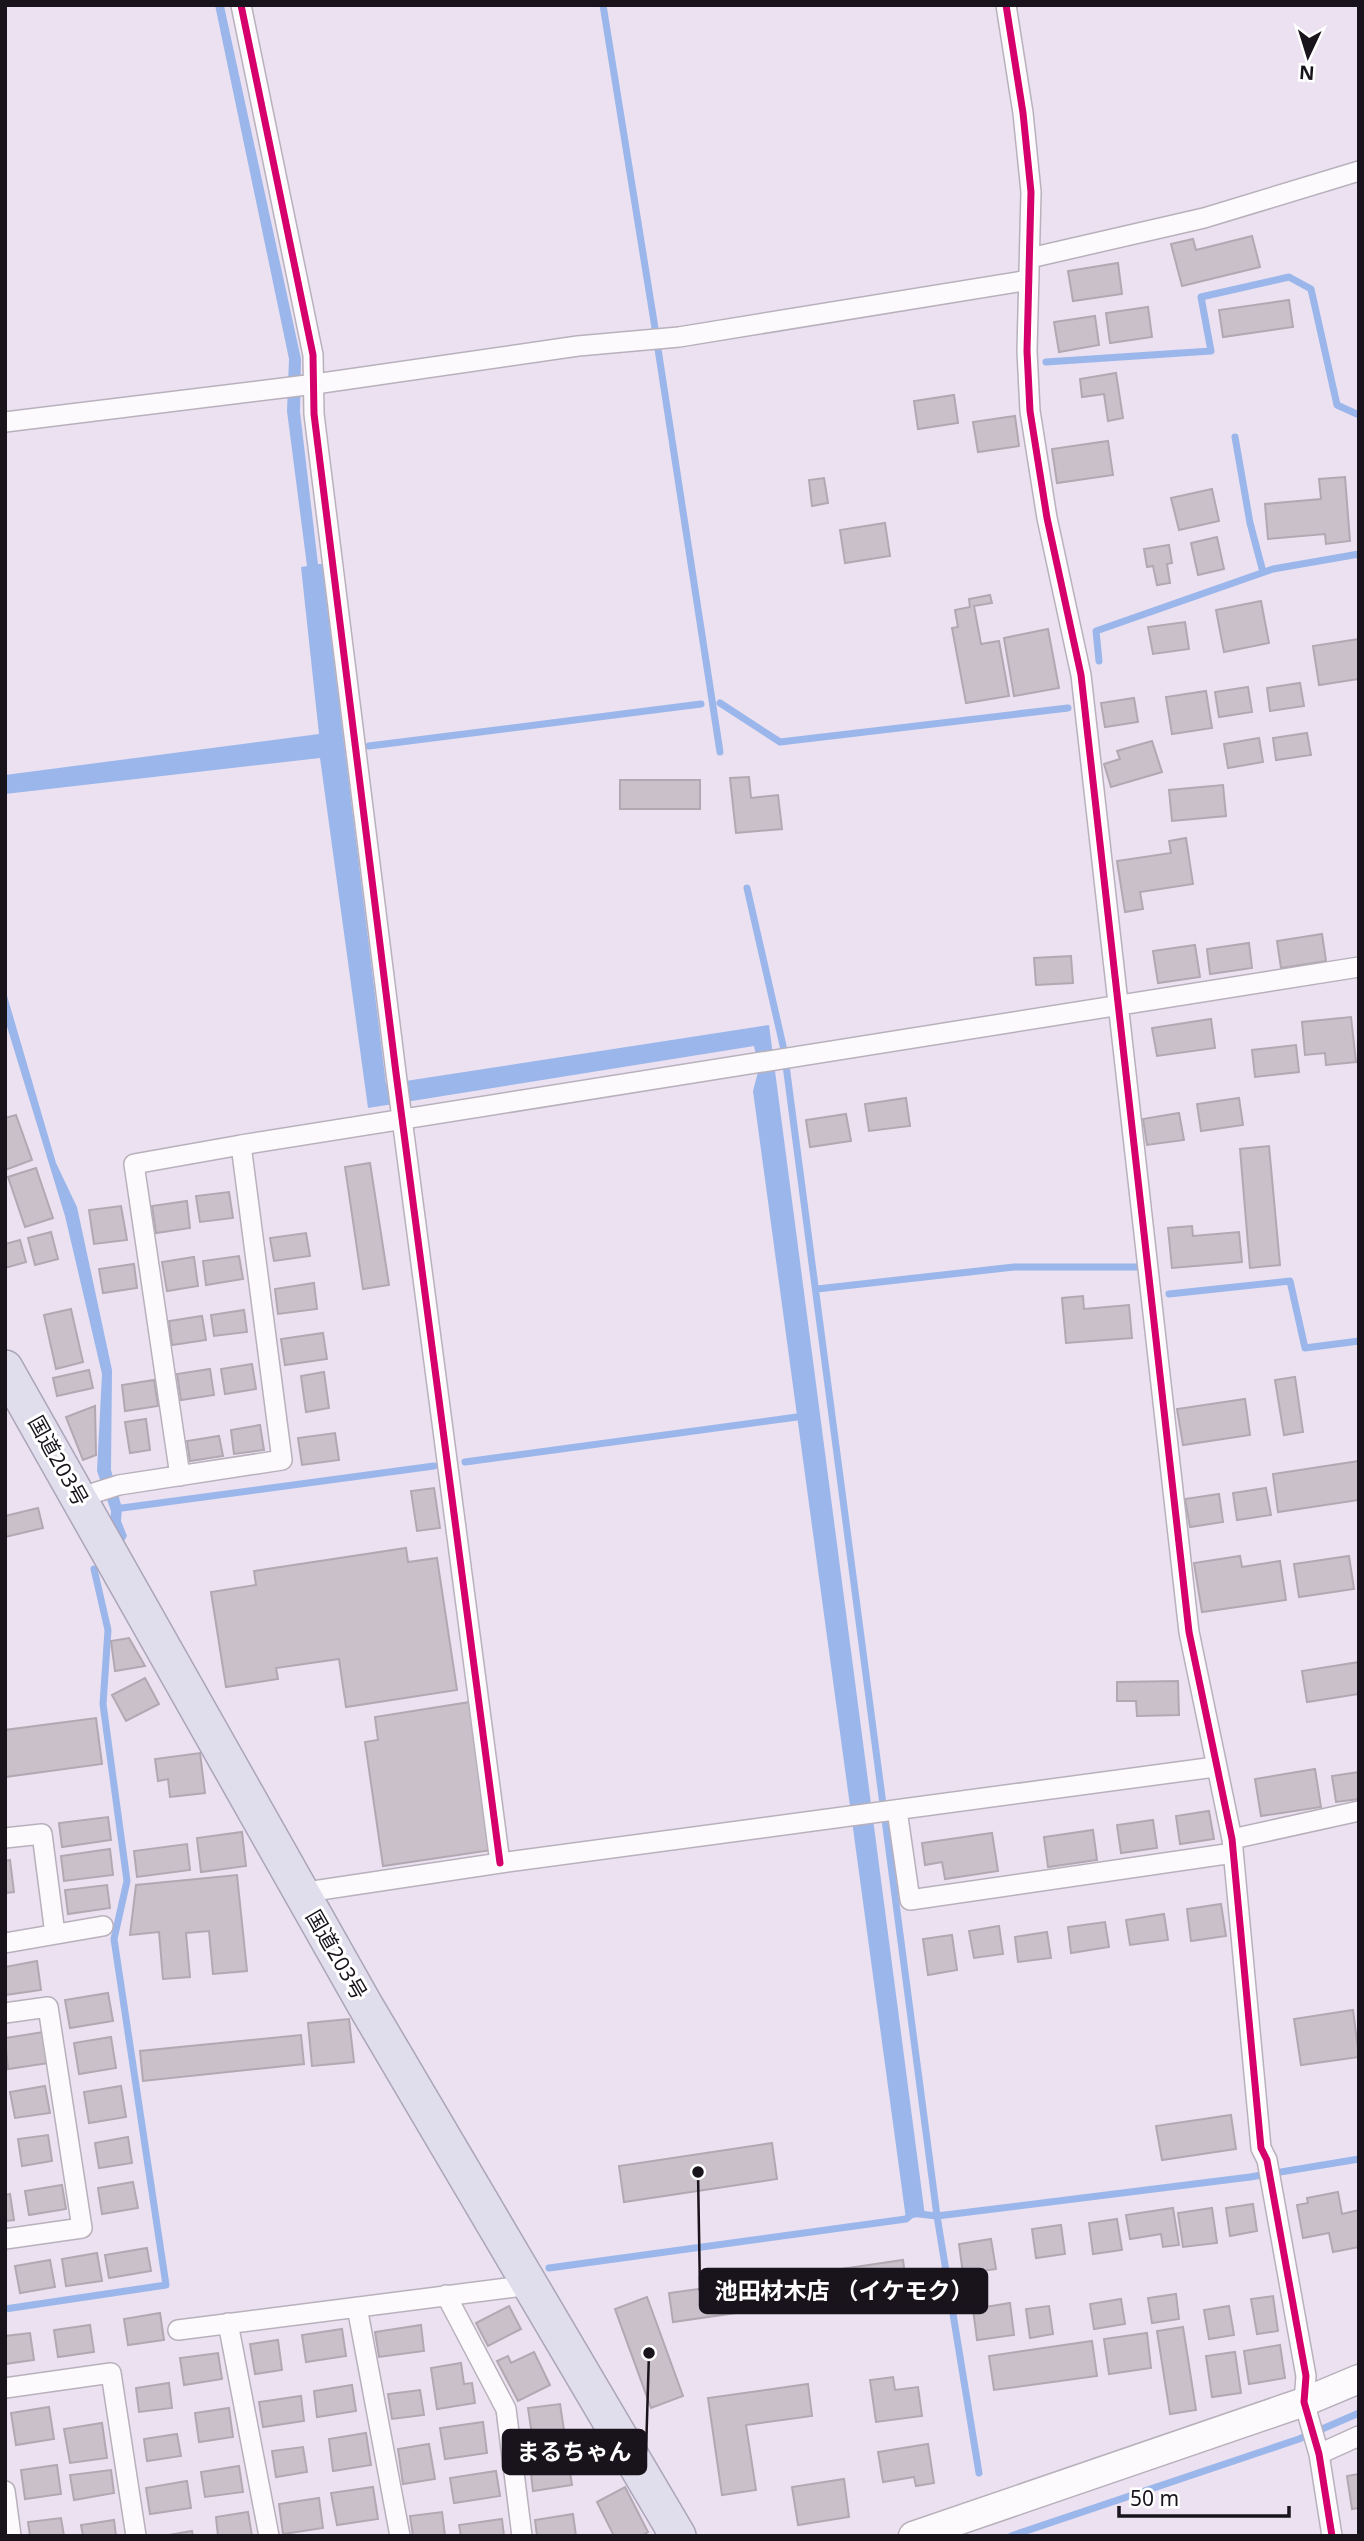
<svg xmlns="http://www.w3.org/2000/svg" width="1364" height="2541" font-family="'Noto Sans','Noto Sans JP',sans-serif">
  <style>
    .water { fill: #9bb6ea }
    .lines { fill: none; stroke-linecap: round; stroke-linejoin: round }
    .stream { stroke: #9bb6ea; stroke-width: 7 }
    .building { fill: #cac0ca; stroke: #b2a8b2; stroke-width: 2 }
    .street-casing { stroke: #b8b1bc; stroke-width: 22 }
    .secondary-casing { stroke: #b8b1bc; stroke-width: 31 }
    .highway-casing { stroke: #aba5ba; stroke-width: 38 }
    .street { stroke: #fcfafd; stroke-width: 19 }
    .secondary { stroke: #fcfafd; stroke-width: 28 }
    .highway { stroke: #e0ddec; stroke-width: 35 }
    .cycleway-casing { stroke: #fff; stroke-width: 11 }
    .cycleway { stroke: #d6006c; stroke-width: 7 }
    .labels { text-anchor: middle; stroke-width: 6; stroke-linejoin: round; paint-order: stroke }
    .street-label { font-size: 21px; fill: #19131c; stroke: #fff }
    .leader { fill: none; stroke: #19131c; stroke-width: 2.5 }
    .callout-dot { fill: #19131c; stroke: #fff; stroke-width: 2.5 }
    .callout { fill: #19131c; stroke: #19131c; stroke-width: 2.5 }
    .callout-label { font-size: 23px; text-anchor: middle; font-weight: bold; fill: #fff }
  </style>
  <rect width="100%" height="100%" fill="#ebe1f0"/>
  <path class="water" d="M215,5H226L224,6L301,359L300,412L318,564H322L386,1084L769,1025L925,2216L906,2219L753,1091L759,1068L754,1046L368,1108L320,758L5,794V775L319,734L301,567L307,566L287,411L289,359Z
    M5,989L56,1163L77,1207L112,1370L111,1470L122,1508L121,1521L127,1536L123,1543L110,1525L111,1511L97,1471L102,1374L65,1216L5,1020Z"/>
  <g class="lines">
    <path class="stream" d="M603,5L655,328
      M658,349L720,752
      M1046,362L1211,351L1201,297L1289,277L1311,289L1337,405L1359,415
      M1235,437L1250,523L1263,572
      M1099,661L1096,631L1273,569L1359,554
      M720,703L780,742L1068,708
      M369,746L701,704
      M747,888L784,1050L937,2216L979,2473
      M817,1289L1014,1267H1137
      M1169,1294L1290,1281L1305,1348L1359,1341
      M465,1462L797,1417
      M122,1508L434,1466
      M919,2214L937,2216L1250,2177L1359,2159
      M549,2268L906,2219L913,2213
      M5,2309L166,2285L114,1939L127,1881L103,1704L108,1630L94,1569
      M1011,2536L1299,2439L1359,2413"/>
  </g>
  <path class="building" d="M1252,236L1260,267L1182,286L1171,244L1193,239L1196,250Z
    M1118,263L1122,294L1073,301L1068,271Z
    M1289,300L1293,327L1223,337L1219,310Z
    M1148,307L1152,337L1110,343L1106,313Z
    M1095,316L1099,345L1059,352L1054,322Z
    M1116,373L1123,418L1108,421L1104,394L1082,397L1080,379Z
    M954,395L958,423L918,429L914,401Z
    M1015,416L1019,446L978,452L973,422Z
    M1108,441L1113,475L1057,483L1052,449Z
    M1345,477L1350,541L1326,544L1325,534L1268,539L1265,504L1321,499L1319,479Z
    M824,478L828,503L812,506L809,480Z
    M1212,489L1219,521L1179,530L1171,498Z
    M885,523L890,556L845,563L840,530Z
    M1217,537L1224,569L1198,575L1191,543Z
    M1169,545L1172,563L1167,564L1170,583L1157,585L1153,566L1147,567L1144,549Z
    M990,595L992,603L974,606L981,644L999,641L1009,696L966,703L952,628L958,627L955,610L970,607L969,599Z
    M1261,601L1269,643L1224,652L1216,610Z
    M1185,622L1189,649L1153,654L1148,627Z
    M1048,629L1059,688L1014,696L1004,638Z
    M1359,639V679L1319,685L1313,646Z
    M1300,683L1304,706L1270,711L1267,688Z
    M1248,687L1252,712L1219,717L1215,692Z
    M1206,691L1212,728L1172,734L1166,697Z
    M1134,698L1138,722L1105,727L1101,703Z
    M1307,733L1311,755L1276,760L1273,738Z
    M1259,738L1263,762L1228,768L1224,744Z
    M1152,741L1162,772L1111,787L1104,764L1120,759L1117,751Z
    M749,777L751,798L778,795L782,829L736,833L730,778Z
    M620,780H700V809H620Z
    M1223,785L1226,816L1172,821L1169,790Z
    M1186,838L1193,884L1140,892L1143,909L1125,912L1117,861L1171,853L1169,841Z
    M1322,934L1326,961L1281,968L1277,941Z
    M1249,943L1252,968L1210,974L1207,949Z
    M1195,945L1200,977L1158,983L1153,951Z
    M1071,956L1073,983L1036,985L1034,958Z
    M1351,1017L1356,1062L1326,1065L1325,1053L1305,1055L1302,1022Z
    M1211,1019L1215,1048L1157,1056L1152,1028Z
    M1296,1045L1299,1072L1255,1077L1252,1050Z
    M906,1098L910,1126L869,1131L865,1104Z
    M1239,1098L1243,1125L1201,1131L1197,1104Z
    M1179,1113L1184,1140L1147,1145L1143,1119Z
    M846,1114L851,1141L810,1147L806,1120Z
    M16,1115L32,1160L5,1170V1118Z
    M1269,1146L1280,1265L1250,1268L1240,1149Z
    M370,1163L389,1285L363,1289L345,1167Z
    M36,1168L53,1218L25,1227L8,1177Z
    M229,1192L233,1218L200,1222L196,1196Z
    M187,1201L190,1228L156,1233L152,1206Z
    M121,1206L127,1240L94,1244L89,1210Z
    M1192,1226L1193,1236L1239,1232L1242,1262L1172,1268L1168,1228Z
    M51,1232L58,1259L35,1265L28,1238Z
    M306,1233L310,1256L274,1261L270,1238Z
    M20,1240L26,1262L5,1268V1244Z
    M239,1256L243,1279L206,1285L203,1261Z
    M194,1257L198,1286L167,1291L162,1262Z
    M134,1264L137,1288L103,1293L99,1269Z
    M314,1283L317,1309L278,1314L275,1289Z
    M1083,1296L1084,1309L1129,1305L1132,1338L1066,1343L1062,1298Z
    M71,1309L83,1362L56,1369L44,1315Z
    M244,1310L247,1332L214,1336L211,1315Z
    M202,1316L206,1340L172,1345L169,1321Z
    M323,1333L327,1359L285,1365L281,1339Z
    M252,1364L256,1389L225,1394L221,1369Z
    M210,1369L214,1395L181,1400L177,1374Z
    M89,1370L93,1388L57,1396L53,1378Z
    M324,1372L329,1408L306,1412L301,1376Z
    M1295,1377L1303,1432L1284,1435L1275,1380Z
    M154,1380L158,1406L125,1411L122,1385Z
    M1245,1399L1250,1435L1183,1445L1177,1409Z
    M95,1406L96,1455L83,1460L66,1417Z
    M146,1419L150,1450L130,1453L125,1422Z
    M260,1425L264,1450L234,1454L231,1430Z
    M335,1433L339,1460L302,1465L298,1438Z
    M219,1436L223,1456L190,1461L187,1441Z
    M1359,1461V1500L1278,1512L1273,1474Z
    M434,1488L440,1528L417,1531L411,1491Z
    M1266,1488L1271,1515L1237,1520L1233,1493Z
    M1219,1494L1223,1522L1190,1527L1185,1499Z
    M38,1508L43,1528L5,1537V1516Z
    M406,1548L408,1562L437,1558L457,1690L346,1707L339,1659L276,1668L278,1679L226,1687L211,1592L256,1585L254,1571Z
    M1240,1556L1242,1567L1280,1561L1286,1600L1202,1612L1194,1563Z
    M1349,1556L1354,1589L1299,1597L1294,1564Z
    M129,1638L145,1666L115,1671L111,1641Z
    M1359,1662V1694L1307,1702L1302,1671Z
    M145,1678L159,1704L126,1721L112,1695Z
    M1178,1681L1179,1715L1137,1716L1136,1701H1117V1682Z
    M470,1702L492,1850L383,1866L365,1742L378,1740L375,1717Z
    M96,1718L102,1764L5,1777V1730Z
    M200,1753L205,1793L170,1797L168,1779L158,1781L155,1759Z
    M1315,1769L1321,1807L1261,1816L1255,1779Z
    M1359,1772V1799L1336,1802L1332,1776Z
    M1209,1811L1214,1839L1180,1844L1176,1816Z
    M108,1817L111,1840L62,1847L59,1823Z
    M1153,1820L1157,1848L1121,1853L1117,1825Z
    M1093,1830L1097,1860L1048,1867L1044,1837Z
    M242,1832L246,1866L201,1872L197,1838Z
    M992,1833L998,1871L945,1879L942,1862L925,1865L922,1843Z
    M187,1844L190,1870L137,1877L134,1851Z
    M110,1849L113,1875L64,1881L61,1856Z
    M10,1860L14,1892L5,1893V1861Z
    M237,1875L247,1971L213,1974L209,1931L186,1933L190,1977L163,1979L159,1932L130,1935L136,1885Z
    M107,1885L110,1908L68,1914L65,1890Z
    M1221,1904L1226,1936L1191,1941L1187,1909Z
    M1164,1914L1168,1940L1130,1945L1126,1920Z
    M1105,1922L1109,1947L1071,1953L1068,1927Z
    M999,1926L1003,1954L974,1958L969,1931Z
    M1047,1932L1051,1958L1018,1962L1015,1937Z
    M952,1935L957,1970L928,1975L923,1939Z
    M37,1961L41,1990L5,1995V1967Z
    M108,1993L113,2021L70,2028L65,2000Z
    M1353,2010L1359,2057L1301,2065L1294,2019Z
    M349,2019L354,2062L312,2066L308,2023Z
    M44,2032L49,2063L8,2069L5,2038Z
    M301,2035L304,2064L143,2081L140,2051Z
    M111,2037L116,2068L79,2074L74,2043Z
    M45,2086L50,2113L15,2118L10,2092Z
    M121,2086L126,2117L89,2123L84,2092Z
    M1231,2115L1236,2149L1162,2160L1156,2126Z
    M48,2135L52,2161L22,2166L18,2139Z
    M128,2137L132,2163L99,2168L95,2143Z
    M772,2143L777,2179L624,2202L619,2166Z
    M133,2182L138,2208L102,2214L98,2188Z
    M62,2185L66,2209L29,2215L25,2191Z
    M1338,2192L1342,2214L1359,2210V2247L1333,2252L1329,2233L1303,2238L1297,2205L1308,2203L1307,2198Z
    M10,2194L14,2220L5,2221V2195Z
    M1253,2204L1257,2231L1230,2236L1226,2208Z
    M1173,2208L1179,2245L1163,2247L1161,2234L1130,2239L1126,2215Z
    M1212,2208L1217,2243L1183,2247L1178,2213Z
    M1117,2219L1122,2250L1093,2254L1089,2223Z
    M1061,2225L1065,2254L1036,2258L1032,2229Z
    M991,2239L996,2269L963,2274L959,2244Z
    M147,2248L151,2271L109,2278L105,2255Z
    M97,2253L102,2281L66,2286L62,2259Z
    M50,2260L55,2287L20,2293L15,2266Z
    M903,2260L907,2289L804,2304L800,2275Z
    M773,2279L777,2307L673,2322L669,2293Z
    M1176,2294L1179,2319L1152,2323L1148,2298Z
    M1273,2296L1278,2331L1257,2334L1251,2299Z
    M647,2297L683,2396L651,2408L615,2309Z
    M1121,2299L1125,2324L1094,2329L1090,2304Z
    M1010,2303L1014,2335L977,2340L973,2309Z
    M509,2306L521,2329L488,2346L476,2323Z
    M1049,2306L1053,2334L1030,2338L1026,2309Z
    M1229,2306L1234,2335L1209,2339L1204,2310Z
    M160,2313L164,2340L128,2345L124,2319Z
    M90,2325L94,2352L58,2357L54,2330Z
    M421,2325L424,2351L379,2357L375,2332Z
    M1183,2327L1196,2410L1170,2414L1157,2331Z
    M342,2329L346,2356L306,2362L302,2335Z
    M30,2333L34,2360L5,2364V2336Z
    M1147,2333L1151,2368L1109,2374L1104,2339Z
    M278,2340L282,2370L255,2374L250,2344Z
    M1092,2341L1097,2376L994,2390L989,2356Z
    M1280,2345L1285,2378L1249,2384L1244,2351Z
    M534,2352L550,2385L518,2401L497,2361L508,2356L511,2363Z
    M1235,2352L1241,2393L1212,2397L1206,2356Z
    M218,2353L222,2379L184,2385L180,2358Z
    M461,2363L464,2384L472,2383L475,2403L437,2409L431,2368Z
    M893,2377L895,2390L918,2387L922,2416L876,2422L870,2380Z
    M169,2383L172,2408L139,2412L136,2388Z
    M808,2384L812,2416L746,2425L756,2490L722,2495L708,2398Z
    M352,2385L356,2411L317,2417L314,2391Z
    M420,2390L424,2415L392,2419L388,2394Z
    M301,2396L304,2421L263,2427L259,2402Z
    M560,2404L565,2437L533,2442L528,2408Z
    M49,2407L54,2439L16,2445L11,2413Z
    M229,2408L233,2437L199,2442L195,2413Z
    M483,2422L487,2453L445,2459L440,2428Z
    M102,2423L107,2458L70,2463L64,2429Z
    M366,2433L371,2465L333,2471L329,2439Z
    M177,2434L181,2456L147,2461L144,2439Z
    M429,2444L435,2479L403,2484L398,2449Z
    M928,2444L934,2483L916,2486L914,2477L883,2482L878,2452Z
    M303,2447L307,2472L276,2477L272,2451Z
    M568,2459L572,2485L533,2491L530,2465Z
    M57,2465L61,2494L25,2499L21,2470Z
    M239,2466L243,2492L205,2497L201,2472Z
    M111,2470L114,2493L74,2500L70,2475Z
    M496,2471L500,2496L454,2503L450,2478Z
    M1359,2474V2508L1352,2509L1347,2476Z
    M844,2479L849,2517L798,2525L792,2487Z
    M187,2481L191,2508L150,2514L146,2488Z
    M373,2487L378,2519L337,2525L331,2493Z
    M625,2487L648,2532L641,2536H614L597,2502Z
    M319,2498L323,2528L283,2534L279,2504Z
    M248,2512L252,2536H218L216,2517Z
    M442,2512L445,2536H413L410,2516Z
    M573,2514L576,2536H537L535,2520Z
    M61,2518L64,2536H30L28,2522Z
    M502,2519L504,2536H461L459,2525Z
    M114,2520L116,2536H83L81,2525Z
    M192,2531L193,2536H163Z"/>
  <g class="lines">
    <g class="street-casing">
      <path id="street" d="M241,5L313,355L314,414L396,1073L500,1863
        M1006,5L1023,113L1031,192L1027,351L1030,411L1047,518L1081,675L1189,1632L1232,1839L1261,2148L1267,2160L1306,2376L1304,2402L1319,2454L1332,2536
        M1030,258L1204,218L1359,171
        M5,422L315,384L578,346L679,337L1029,280
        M180,1476L134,1164L241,1145
        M78,1498L119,1485L282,1460L241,1145L1359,967
        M897,1810L910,1900L1233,1853
        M5,1838L42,1834L55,1934
        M1232,1839L1359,1811
        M300,1893L500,1863L1215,1767
        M5,1943L103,1926
        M5,2013L48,2007L82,2228L5,2239
        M446,2295L506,2409L522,2536
        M357,2307L400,2536
        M228,2323L269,2536
        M178,2330L531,2285
        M5,2388L111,2373L136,2536
        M1319,2454L1359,2436
        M5,2491L11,2536"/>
    </g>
    <g class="secondary-casing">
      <path id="secondary" d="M913,2536L1304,2402L1359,2379"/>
    </g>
    <g class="highway-casing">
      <path id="highway" d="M5,1368L365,2005L678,2536"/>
    </g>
    <use href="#street" class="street"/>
    <use href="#secondary" class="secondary"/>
    <use href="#highway" class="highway"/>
    <g class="cycleway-casing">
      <path id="cycleway" d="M241,5L313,355L314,414L396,1073L500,1863
        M1006,5L1023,113L1031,192L1027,351L1030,411L1047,518L1081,675L1189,1632L1232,1839L1261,2148L1267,2160L1306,2376L1304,2402L1319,2454L1332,2536"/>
    </g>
    <use href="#cycleway" class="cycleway"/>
  </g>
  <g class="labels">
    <g class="street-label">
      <text transform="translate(58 1461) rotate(61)" y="7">国道203号</text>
      <text transform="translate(336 1955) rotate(60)" y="7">国道203号</text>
    </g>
  </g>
  <path class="leader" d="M698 2172L700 2291M649 2353L646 2452"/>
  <g class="callout-dot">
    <circle cx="698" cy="2172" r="7"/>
    <circle cx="649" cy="2353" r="7"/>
  </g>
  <g class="callout">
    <rect x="700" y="2269" width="287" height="44" rx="7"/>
    <rect x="503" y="2430" width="143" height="44" rx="7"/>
  </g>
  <g class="callout-label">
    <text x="844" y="2299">池田材木店 （イケモク）</text>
    <text x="574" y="2460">まるちゃん</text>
  </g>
  <rect width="1364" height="2541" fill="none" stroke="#19131c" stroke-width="14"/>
  <g transform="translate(1308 56) rotate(184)" stroke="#ffffff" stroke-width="5" paint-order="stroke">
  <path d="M0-5L12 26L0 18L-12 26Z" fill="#19131c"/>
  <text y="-10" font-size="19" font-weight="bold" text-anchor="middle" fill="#19131c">N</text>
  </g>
  <path d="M1119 2506v10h170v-10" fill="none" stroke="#19131c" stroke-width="3.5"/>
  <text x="1130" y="2506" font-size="21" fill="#19131c" stroke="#ffffff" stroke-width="5" paint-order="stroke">50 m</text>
</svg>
